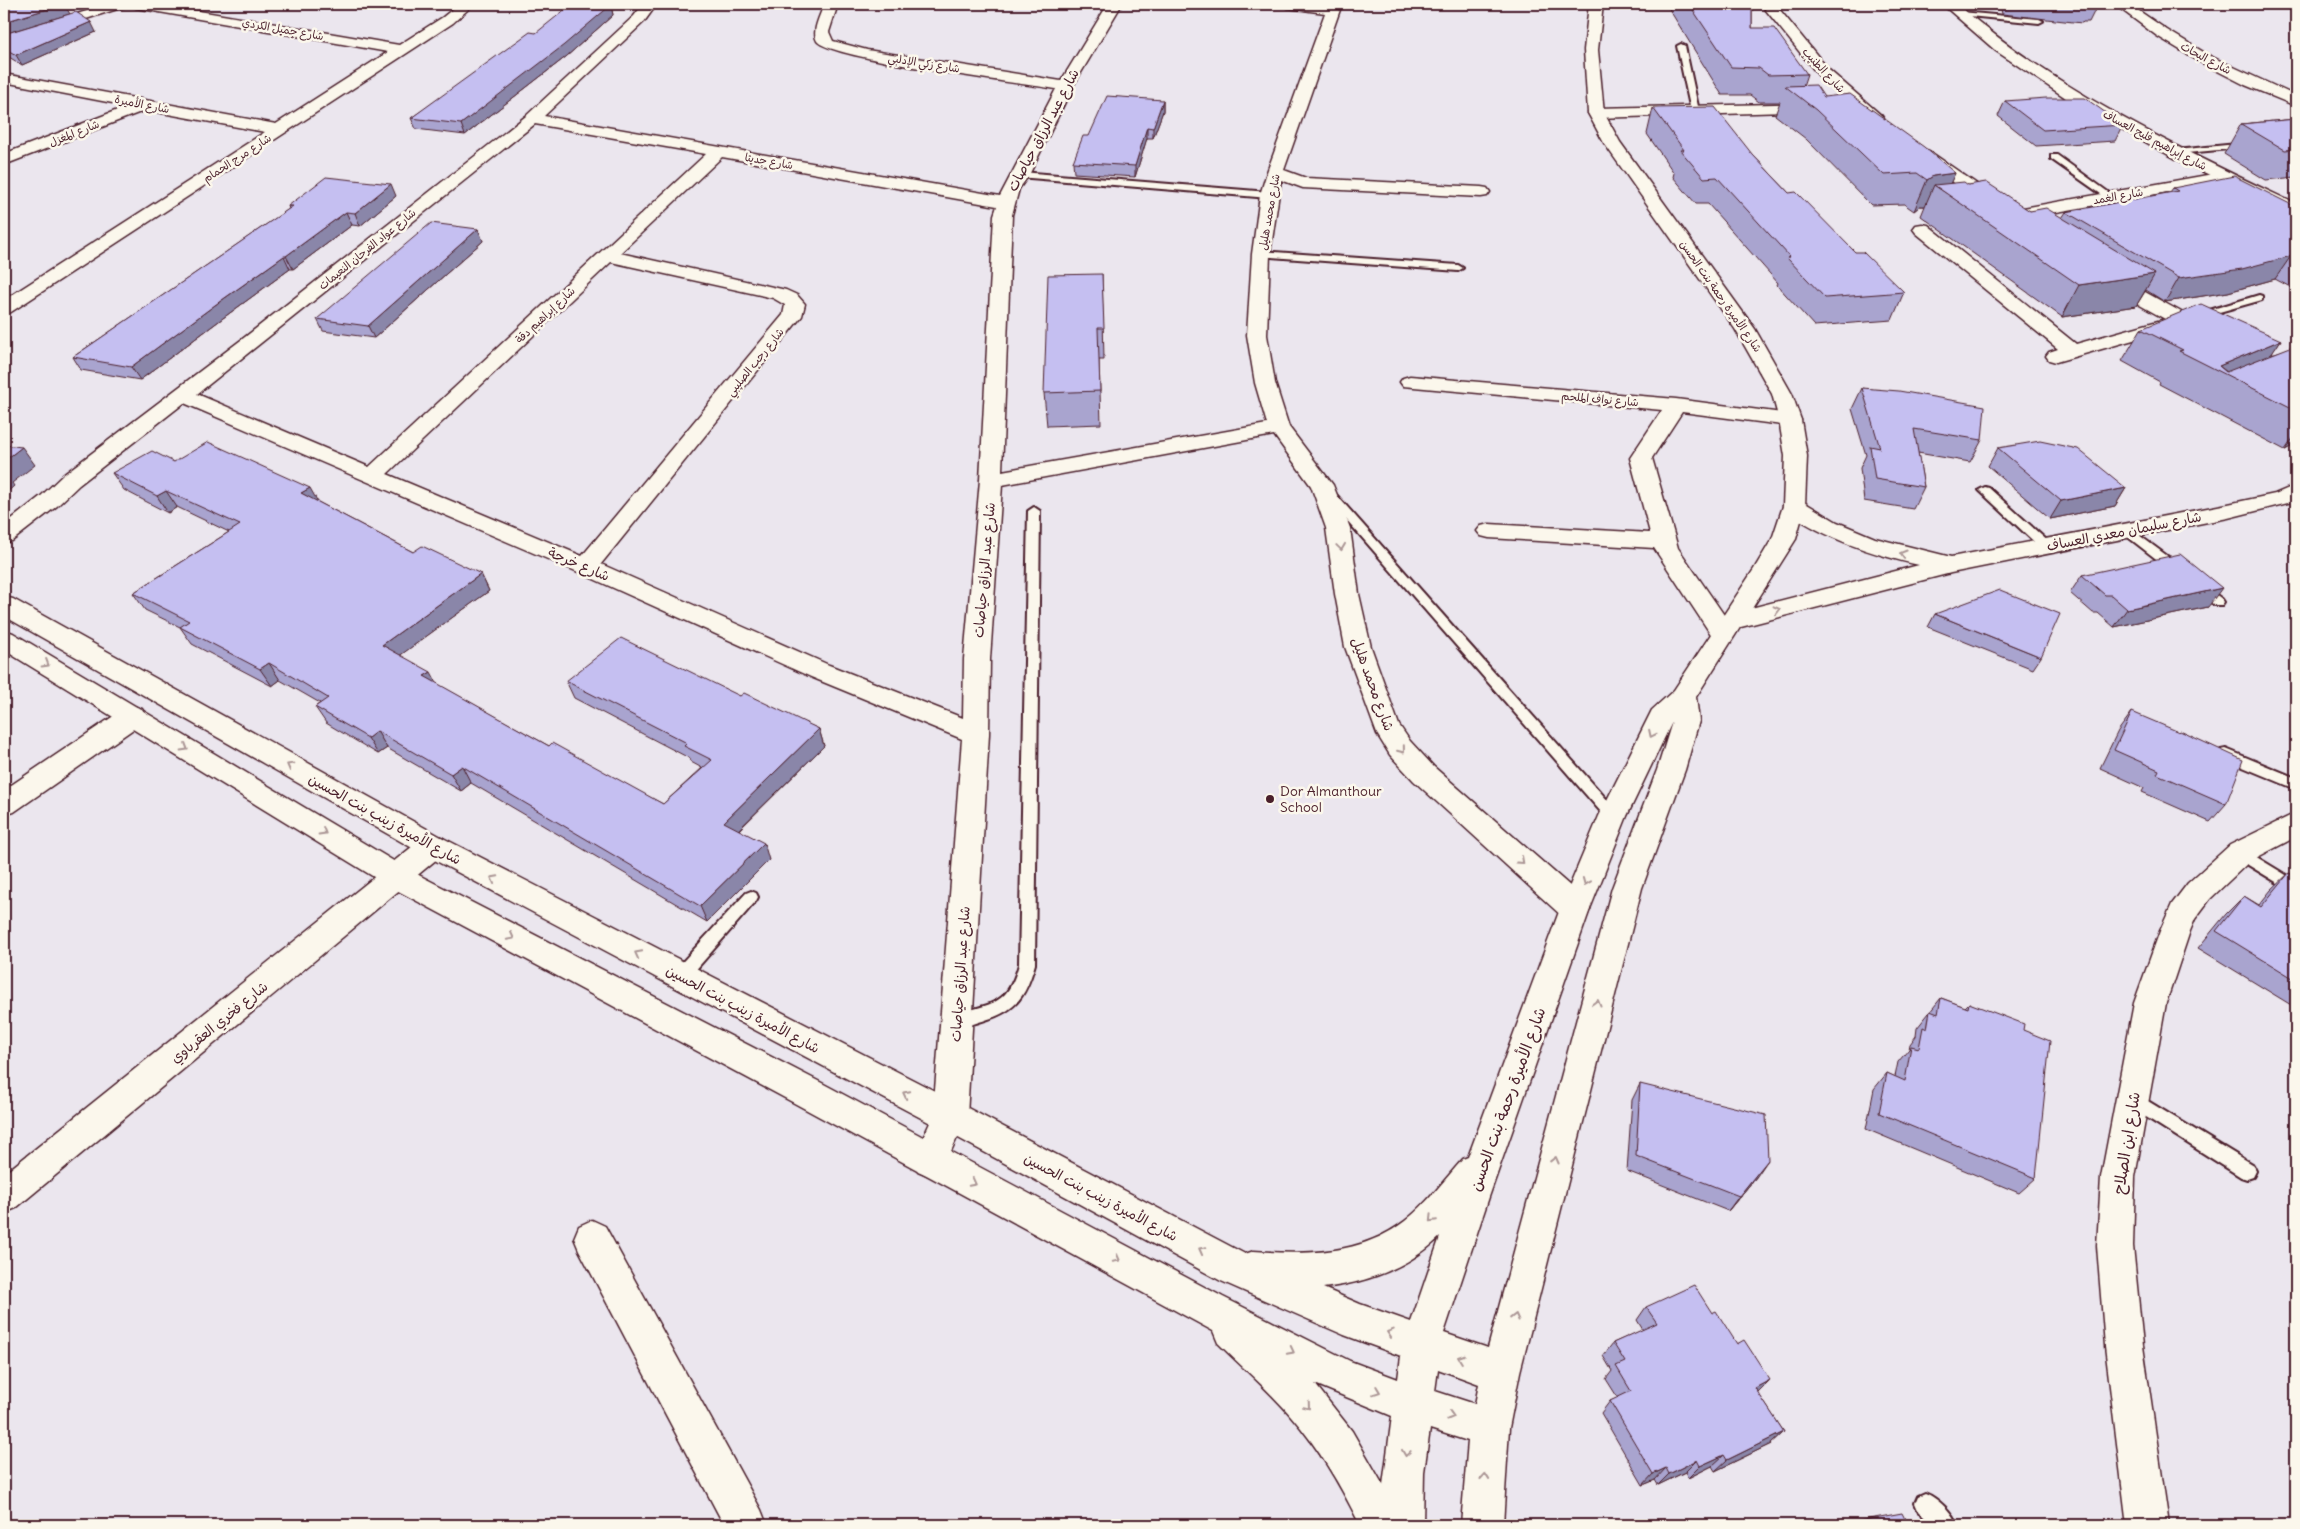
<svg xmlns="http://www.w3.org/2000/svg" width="2300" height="1529" font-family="Delius,'Playpen Sans Arabic',sans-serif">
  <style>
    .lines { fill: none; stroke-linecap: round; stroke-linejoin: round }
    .service-casing { stroke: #4a1f2b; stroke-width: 4 }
    .minor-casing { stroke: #4a1f2b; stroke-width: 3 }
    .tertiary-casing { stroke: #4a1f2b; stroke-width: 3 }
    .service { fill: #fbf7ec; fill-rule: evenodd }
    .minor { fill: #fbf7ec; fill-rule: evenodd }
    .tertiary { fill: #fbf7ec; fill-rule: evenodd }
    .wall { fill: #a9a4cf; stroke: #4a1f2b }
    .shaded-wall { fill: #8a86a9; stroke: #4a1f2b }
    .building { fill: #c5bff1; stroke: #4a1f2b }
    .oneway { stroke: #ab9695 }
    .poi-dot { fill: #4a1f2b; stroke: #fbf7ec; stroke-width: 2 }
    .labels { text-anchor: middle; stroke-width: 5; stroke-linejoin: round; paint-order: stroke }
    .far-street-label { font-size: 11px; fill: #4a1f2b; stroke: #fbf7ec }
    .street-label { font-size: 14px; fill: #4a1f2b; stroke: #fbf7ec }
    .poi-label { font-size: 14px; fill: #4a1f2b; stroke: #fbf7ec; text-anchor: start }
    .near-street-label { font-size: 16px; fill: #4a1f2b; stroke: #fbf7ec }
  </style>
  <rect width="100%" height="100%" fill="#ebe6ee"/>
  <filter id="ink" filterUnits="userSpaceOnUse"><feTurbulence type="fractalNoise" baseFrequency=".02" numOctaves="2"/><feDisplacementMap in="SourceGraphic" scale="10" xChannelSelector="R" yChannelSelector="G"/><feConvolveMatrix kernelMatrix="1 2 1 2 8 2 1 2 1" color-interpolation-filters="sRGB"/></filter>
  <g filter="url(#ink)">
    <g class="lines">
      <g class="service-casing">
        <path id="service" d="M1961,12L2039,19L2043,21L2039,23L1959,15L1958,14Z
          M1681,44L1685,46L1699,111L1695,113L1691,111L1677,46Z
          M2247,143H2250V147L2176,154L2172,152L2176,150Z
          M2051,155H2057L2115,197L2108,199L2051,159Z
          M1021,172L1269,192L1273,195L1269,198L1018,177V173Z
          M1261,251L1458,265L1463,268L1458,271L1258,256V252Z
          M2259,295L2262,296V300L2198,318L2193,315Z
          M1985,487L1989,488L2051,544L2053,547L2051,550H2043L1981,492L1979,490Z
          M1329,490L1333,491L1618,812L1620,816L1618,820H1608L1325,495L1323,493L1325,491Z
          M1034,507L1040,511L1035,964C1025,999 1015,1012 979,1022C970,1025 961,1029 952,1026L950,1021L952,1016C990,1002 1007,1009 1019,964L1028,511Z
          M2128,527L2181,566L2183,569L2181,572H2173L2124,534L2122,531Z
          M2200,583L2222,599L2224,602L2222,605H2214L2196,590L2194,587Z
          M2226,749L2296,778V789L2221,758L2219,754L2221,750Z
          M2240,847L2296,881V894L2235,857L2233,853L2235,849Z
          M751,891L756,893L758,897L756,901L686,981L680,983L674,981L672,976L674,971L746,893Z
          M2133,1092L2253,1165L2256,1171L2253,1177L2247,1179L2241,1177L2127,1105L2125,1100L2127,1095Z
          M1925,1493C1938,1498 1953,1513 1957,1525H1933L1918,1510L1915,1503L1918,1496Z"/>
      </g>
      <g class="minor-casing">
        <path id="minor" d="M110,4H158L399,45L443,17L459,4H474L453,23L11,312L4,314V300L265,132L146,110L4,165V154L128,106L4,82V74L276,124L388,52L136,8L130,5L4,45V36Z
          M643,4H657L644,22L544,116L1000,196L1056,89C1024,84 827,58 817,41C811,31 821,14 824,4H838L829,32L833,41L867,50L1061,81L1108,4H1122L1073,86L1029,175L1019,189L1012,215L1002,471L1267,424L1255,383L1247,335L1252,254L1260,195L1267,172L1325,13L1288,8L1281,4H1342L1284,170L1306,178L1481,187L1487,188L1490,192L1487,196L1481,197L1303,188L1281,180L1270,254L1267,335L1275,383L1289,427L1333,485L1350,528L1359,594L1371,647L1399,725L1410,741L1434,767L1586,900L1590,909L1586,918L1575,921L1564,918L1414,781L1390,755L1377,734L1345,647L1335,594L1326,528L1311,486L1274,435L1002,485L990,659L989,734L967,1116L942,1171L930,1176L918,1171L913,1160L933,1116L962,739L811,677L578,572L184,403L79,485L57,506L12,541L4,543V525L41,496L63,475L245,337L526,116L634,16ZM535,124L706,154L369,467L197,394ZM722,157L997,206L994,215L980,480L964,659L963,718L829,665L601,564L802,316L805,304L797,295L786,290L620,253ZM611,262L773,298L785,305L783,315L582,556L387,474Z
          M1761,4H1775L1829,70L1882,116L1884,119L1882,122H1870L1819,76Z
          M2114,4H2129L2167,30L2210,56L2296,96V106L2245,85L2200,62L2157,36Z
          M1814,103L1820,105L1822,108L1820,111L1596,118L1590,116L1588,113L1590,110L1596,108Z
          M1923,149L1929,151L2000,200L2003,204L2000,208H1988L1917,157L1915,154L1917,151Z
          M2224,172L2230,173L2232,177L2230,181L2012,220L2006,219L2003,215L2006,211L2012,210Z
          M1922,224L1928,225L2076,344L2165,319L2102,284L2100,280L2102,276L2109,274L2116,276L2212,329L2215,333L2212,337L2205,339L2198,337L2179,327L2063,360L2056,362L2049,360L2046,356L2049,352L2058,349L1916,233L1913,229L1916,225Z
          M1410,376L1676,399L1798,415L1801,420L1798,425L1790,426L1682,412L1652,458L1678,548L1724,615L1919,565C1871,554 1827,539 1786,511L1783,506L1786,501L1794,499L1802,501L1837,522L1875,538L1951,557L2228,504L2275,494L2296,485V501L2228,518L1951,573L1733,629L1736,633L1732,639L1723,642L1714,639L1654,548L1489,538L1481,536L1477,531L1481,526L1489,524L1650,533L1630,458L1662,410L1403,386L1400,382L1403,378Z
          M133,706L142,709L146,716L142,723L14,812L4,815V790L124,709Z
          M2296,813V837L2250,861L2210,899L2195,919L2190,931L2166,1003L2135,1177L2133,1246L2143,1346L2169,1525H2127L2105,1346L2097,1246L2101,1177L2134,1003L2160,931L2172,904L2188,883L2230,845Z
          M433,835L443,838L447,846L443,854L16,1208L4,1213V1174L423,838Z
          M592,1220L605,1226L761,1510L767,1525H724L579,1250L574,1238L579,1226Z"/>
      </g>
      <g class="tertiary-casing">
        <path id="tertiary" d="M1589,4H1603L1598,50L1604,113L1620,142L1755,329L1792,394L1801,420L1807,456L1805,506L1796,539L1696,697L1699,721L1685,770L1642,888L1520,1372L1509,1428L1503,1525H1461L1468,1441L1430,1429L1424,1472L1423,1525H1360C1341,1486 1319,1448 1291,1416C1269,1390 1242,1367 1218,1343L1213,1331L796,1104L387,885L4,650V630L13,633L407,869L820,1082L1223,1297L1350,1361L1398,1379L1401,1356L1344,1335L1221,1281L938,1127L423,854L4,616V597L13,599L443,838L962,1105L1245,1254L1254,1251C1307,1255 1361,1255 1405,1221C1427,1204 1444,1180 1463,1159L1468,1157L1560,909L1599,816L1652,710L1674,690L1754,569L1772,539L1783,506L1785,456L1779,420L1772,394L1735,329L1604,143L1588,113L1584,50ZM1672,722L1657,770L1612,888L1488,1348L1444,1333L1489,1197L1590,909L1627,816ZM1440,1237L1411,1322L1360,1304L1323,1288C1366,1283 1408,1268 1440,1237ZM1438,1369L1479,1384L1475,1404L1435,1391ZM1315,1384L1392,1416L1383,1485L1352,1431Z
          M1942,4H1957C2057,91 2177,148 2296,204V216L2176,159L2066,98L1996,51Z"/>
      </g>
      <use href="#service" class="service"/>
      <use href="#minor" class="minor"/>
      <use href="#tertiary" class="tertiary"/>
    </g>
    <path class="wall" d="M1666,4H1752V28L1807,74L1803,86L1824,97L1955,173L1950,183L1968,185L2030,211L2062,218L2066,212L2170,192L2173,188L2296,207V290L2275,279L2228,292L2165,302L2146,290L2136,306L2062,317L1921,216L1925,206H1920L1914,211L1904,204L1871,205L1806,139L1775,115L1780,102H1759L1750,95H1722Z
      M1879,4H1937L1935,8L1882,7Z
      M1960,4H2098L2089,22H2083L2082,23L2002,14L2001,9H1966Z
      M611,5L613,15L567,56L465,135L416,129L411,118L536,33Z
      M96,32L22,65L4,54V34Z
      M1163,100V111L1153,138H1147L1135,177L1074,173L1073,162L1089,136Z
      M2005,101L2123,125L2115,141L2036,146L1998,116Z
      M1653,108L1752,154L1789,193L1855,252L1904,292L1892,320L1814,326L1777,285L1778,283L1708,204H1696L1673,177L1674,173L1647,134Z
      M2296,119V177L2266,180L2224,154L2241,124Z
      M396,196L360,226L352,225L293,269H290L223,318L140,380L81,370L73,357L289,209L288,206Z
      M478,229L483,241L374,338L323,331L317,319Z
      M1102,274L1104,360H1099L1101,424L1047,426L1044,393Z
      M2141,329L2281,340L2271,354L2296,347V444L2285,450L2159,384L2160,382L2122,361Z
      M1862,388L1982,440L1970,462L1918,453L1924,487L1913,509L1864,501L1860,468L1866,455L1852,409Z
      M1998,448L2126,488L2115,506L2050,519L1988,466Z
      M174,462L318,502L413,552L481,574L489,591L400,655L437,684L549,746L663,804L702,768L691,762L689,758L574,698L566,681L740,696L819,729L824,746L739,830L769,860L707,922L471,783L461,791L387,748L378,754L326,723L315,707L320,703L280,680L272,686L192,644L180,627L145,610L133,593L229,532L177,507L168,513L124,490L112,473Z
      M2082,575L2208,607L2114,627L2098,613H2093L2070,593Z
      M1935,614L2041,657L2033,669L1928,627Z
      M2132,712L2226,804L2210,822L2142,792L2144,788L2100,768L2118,731Z
      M2289,873L2296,877V1008L2198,948L2226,914L2244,896L2259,905L2271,890Z
      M1941,998L1965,1007L1969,1003L2023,1030L2036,1178L2019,1193L1866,1129L1874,1089L1887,1073L1895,1077L1898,1062L1909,1049L1910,1044L1916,1036L1917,1028Z
      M1640,1084L1757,1176L1728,1211L1627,1171L1632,1100Z
      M1646,1307L1758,1393L1784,1432L1771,1444L1715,1471L1712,1466L1688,1478L1685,1472L1658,1485L1655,1480L1643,1485L1601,1413L1610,1401L1618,1398L1606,1379L1612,1371L1603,1356L1613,1343L1643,1330L1637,1320Z"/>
    <path class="shaded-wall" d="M64,4L70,14L4,34V22Z
      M611,5L613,15L567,56L465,135L461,124Z
      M91,22L96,32L22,65L16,55Z
      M1163,100V111L1153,138V128Z
      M1147,127V138L1135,177V166Z
      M1955,173L1946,193L1934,185L1925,206H1920L1914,211L1927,180L1933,176Z
      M391,184L396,196L360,226L355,213Z
      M346,212L352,225L293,269L286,256Z
      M478,229L483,241L374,338L368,326Z
      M284,256L290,269L223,318L140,380L131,367L215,305Z
      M2291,256L2275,279L2228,292L2165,302L2179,278Z
      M2155,274L2136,306L2062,317L2079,285Z
      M2281,340L2259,373L2239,381L2219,366Z
      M2296,434V444L2285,450Z
      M22,447L35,465L12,483L14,486L4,495V461Z
      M310,488L319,504L301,493Z
      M2126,488L2115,506L2050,519L2061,501Z
      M166,491L177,507L168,513L157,496Z
      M481,574L489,591L391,662L382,645Z
      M2222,588L2208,607L2114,627L2127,609Z
      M269,663L280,680L272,686L260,669Z
      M431,672L440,689L424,676Z
      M819,729L824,746L730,838L724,822Z
      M377,731L387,748L378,754L368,738Z
      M462,766L471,783L461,791L451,774Z
      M764,843L769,860L707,922L700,906Z
      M1768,1160L1757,1176L1728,1211L1739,1196Z
      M1770,1380L1757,1393L1755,1388Z
      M1784,1432L1771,1444L1715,1471L1727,1460Z
      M1724,1455L1712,1466L1688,1478L1700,1466Z
      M1697,1460L1685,1472L1658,1485L1669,1474Z
      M1666,1468L1655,1480L1643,1485L1653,1474Z"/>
    <path class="building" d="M4,4H64L4,22Z
      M572,4L611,5L564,45L461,124L411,118L530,32L536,33Z
      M1689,4H1752V28H1774L1807,74L1768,75L1759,68L1731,67Z
      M76,12L91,22L16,55L4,48V34Z
      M1816,85L1824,97L1850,94L1924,147L1955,173L1933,176L1927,180L1917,173L1884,175L1816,110L1785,86Z
      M1107,96L1163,100L1153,128L1147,127L1135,166L1073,162L1083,136H1089Z
      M2046,98H2085L2123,125L2043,130L2005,101Z
      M1715,107L1752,154L1789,193L1796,192L1855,252H1863L1904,292L1825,298L1787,258L1790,257L1717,177L1704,178L1680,150H1684L1653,108Z
      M2296,119V149L2285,150L2241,124Z
      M2234,176L2296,207V259L2291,256L2242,269L2179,278L2066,212L2178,191L2173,188Z
      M326,177L391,184L355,213L346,212L286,256H284L215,305L131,367L73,357L293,206H288Z
      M1964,182L1968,185L1986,182L2030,211L2046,208L2155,274L2079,285L1934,185Z
      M431,223L478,229L368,326L317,319Z
      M1102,274L1104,328H1098L1100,391L1044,393L1048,275Z
      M2201,304L2281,340L2219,366L2226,372L2293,346L2296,347V410L2179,351L2183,350L2141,329Z
      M1862,388L1899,391L1985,406L1982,440L1914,429L1924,487L1875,479L1870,446L1880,448Z
      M2040,441L2078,449L2126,488L2061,501L1998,448Z
      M208,442L310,488L301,493L413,552L422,546L481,574L382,645L431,672L424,676L549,746L552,743L663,804L712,760L684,746L687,743L566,681L621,638L740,696L744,693L819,729L724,822L764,843L700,906L462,766L451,774L377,731L368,738L315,707L328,698L269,663L260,669L180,627L189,621L133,593L240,525L166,491L157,496L112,473L152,451L174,462Z
      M4,445L22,447L4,461Z
      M2180,554L2222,588L2127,609L2111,595H2105L2082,575Z
      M2000,590L2060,614L2041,657L1935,614Z
      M2132,712L2179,732L2180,731L2243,760L2226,804L2157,774L2159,770L2114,750Z
      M2289,873L2296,877V980L2216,931L2244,896L2261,907Z
      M1941,998L1968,1008L1969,1003L2024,1024L2023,1030L2050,1041L2036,1178L1879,1113L1887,1073L1905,1081L1911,1046L1919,1048L1923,1027L1927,1029L1930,1011L1938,1014Z
      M1640,1084L1766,1115L1768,1160L1739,1196L1636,1156Z
      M1694,1285L1712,1313L1716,1311L1737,1344L1744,1340L1770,1380L1755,1388L1784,1432L1727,1460L1724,1455L1700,1466L1697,1460L1669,1474L1666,1468L1653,1474L1610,1401L1631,1391L1616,1366L1625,1362L1613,1343L1657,1323L1646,1307Z
      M1902,1513L1908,1525H1836Z"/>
    <defs><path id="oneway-chevron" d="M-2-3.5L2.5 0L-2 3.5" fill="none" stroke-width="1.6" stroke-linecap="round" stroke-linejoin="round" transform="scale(1.25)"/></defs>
    <g class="oneway">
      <use href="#oneway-chevron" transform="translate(1341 547) rotate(82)"/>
      <use href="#oneway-chevron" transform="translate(1903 554) rotate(-163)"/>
      <use href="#oneway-chevron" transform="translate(1777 610) rotate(-14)"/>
      <use href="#oneway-chevron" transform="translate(46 664) rotate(31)"/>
      <use href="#oneway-chevron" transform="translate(1652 734) rotate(116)"/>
      <use href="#oneway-chevron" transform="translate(185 748) rotate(31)"/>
      <use href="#oneway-chevron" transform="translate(1402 750) rotate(51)"/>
      <use href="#oneway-chevron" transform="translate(290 766) rotate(-151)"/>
      <use href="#oneway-chevron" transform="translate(323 832) rotate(31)"/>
      <use href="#oneway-chevron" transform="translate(1521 861) rotate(42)"/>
      <use href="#oneway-chevron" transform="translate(494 879) rotate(-152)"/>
      <use href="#oneway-chevron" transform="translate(1586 882) rotate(112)"/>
      <use href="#oneway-chevron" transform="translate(511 937) rotate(28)"/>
      <use href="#oneway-chevron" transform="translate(638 954) rotate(-152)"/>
      <use href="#oneway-chevron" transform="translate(1597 1003) rotate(-75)"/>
      <use href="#oneway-chevron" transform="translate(906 1094) rotate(-153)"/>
      <use href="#oneway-chevron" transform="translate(1555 1160) rotate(-76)"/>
      <use href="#oneway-chevron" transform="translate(973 1183) rotate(28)"/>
      <use href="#oneway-chevron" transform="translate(1432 1219) rotate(134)"/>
      <use href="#oneway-chevron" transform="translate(1202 1250) rotate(-152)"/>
      <use href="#oneway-chevron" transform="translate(1117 1259) rotate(28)"/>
      <use href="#oneway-chevron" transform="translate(1515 1317) rotate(-76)"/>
      <use href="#oneway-chevron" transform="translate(1390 1333) rotate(-162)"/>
      <use href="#oneway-chevron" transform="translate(1291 1351) rotate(27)"/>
      <use href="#oneway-chevron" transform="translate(1461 1358) rotate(-160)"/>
      <use href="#oneway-chevron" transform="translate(1377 1391) rotate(21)"/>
      <use href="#oneway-chevron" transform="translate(1307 1406) rotate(50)"/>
      <use href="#oneway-chevron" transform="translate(1451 1416) rotate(17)"/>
      <use href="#oneway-chevron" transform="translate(1406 1453) rotate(98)"/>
      <use href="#oneway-chevron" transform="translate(1485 1477) rotate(-85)"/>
    </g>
  </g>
  <circle class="poi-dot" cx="1270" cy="799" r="5"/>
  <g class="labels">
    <g class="far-street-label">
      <text transform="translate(283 29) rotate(10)" y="4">شارع جميل الكردي</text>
      <text transform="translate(2206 58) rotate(28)" y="4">شارع البحاث</text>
      <text transform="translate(924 63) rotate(9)" y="4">شارع زكي الإدلبي</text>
      <text transform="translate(1824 70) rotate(47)" y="4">شارع الطنيب</text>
      <text transform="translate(142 104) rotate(11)" y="4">شارع الأميرة</text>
      <text transform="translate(74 133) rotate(-22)" y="4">شارع المغزل</text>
      <text transform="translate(2155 140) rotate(28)" y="4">شارع إبراهيم فليح العساف</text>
      <text transform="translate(237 158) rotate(-33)" y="4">شارع مرج الحمام</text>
      <text transform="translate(769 161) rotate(10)" y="4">شارع جديتا</text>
      <text transform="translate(2118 196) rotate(-10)" y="4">شارع الغمد</text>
      <text transform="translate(1269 212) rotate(-80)" y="4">شارع محمد هليل</text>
      <text transform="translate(367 249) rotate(-39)" y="4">شارع عواد الفرحان النعيمات</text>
      <text transform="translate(1721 296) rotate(55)" y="4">شارع الأميرة رحمة بنت الحسن</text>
      <text transform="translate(545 315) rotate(-43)" y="4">شارع إبراهيم دقة</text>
      <text transform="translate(755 362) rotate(-51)" y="4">شارع رجب الصليبي</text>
      <text transform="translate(1600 399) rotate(5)" y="4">شارع نواف الملحم</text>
    </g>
    <g class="street-label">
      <text transform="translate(1043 130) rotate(-62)" y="5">شارع عبد الرزاق حياصات</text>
      <text transform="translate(2124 531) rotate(-11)" y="5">شارع سليمان معدي العساف</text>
      <text transform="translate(579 564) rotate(23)" y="5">شارع خرجة</text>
      <text transform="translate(984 570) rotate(-85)" y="5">شارع عبد الرزاق حياصات</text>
      <text transform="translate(1373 684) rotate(70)" y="5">شارع محمد هليل</text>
      <text transform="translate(385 819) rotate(29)" y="5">شارع الأميرة زينب بنت الحسين</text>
      <text transform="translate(960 974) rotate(-86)" y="5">شارع عبد الرزاق حياصات</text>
      <text transform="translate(743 1009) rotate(28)" y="5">شارع الأميرة زينب بنت الحسين</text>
      <text transform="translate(219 1022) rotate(-39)" y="5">شارع فخري العقرباوي</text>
      <text transform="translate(1101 1197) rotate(28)" y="5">شارع الأميرة زينب بنت الحسين</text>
    </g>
    <g class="poi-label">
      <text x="1280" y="796">Dor Almanthour<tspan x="1280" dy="16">School</tspan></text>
    </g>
    <g class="near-street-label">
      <text transform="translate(1507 1099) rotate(-70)" y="6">شارع الأميرة رحمة بنت الحسن</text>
      <text transform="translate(2126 1143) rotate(-81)" y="6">شارع ابن الصلاح</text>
    </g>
  </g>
  <rect width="2300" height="1529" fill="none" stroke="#fbf7ec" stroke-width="20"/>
  <rect x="10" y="10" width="2280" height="1509" fill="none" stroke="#4a1f2b" stroke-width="2" filter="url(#ink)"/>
</svg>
